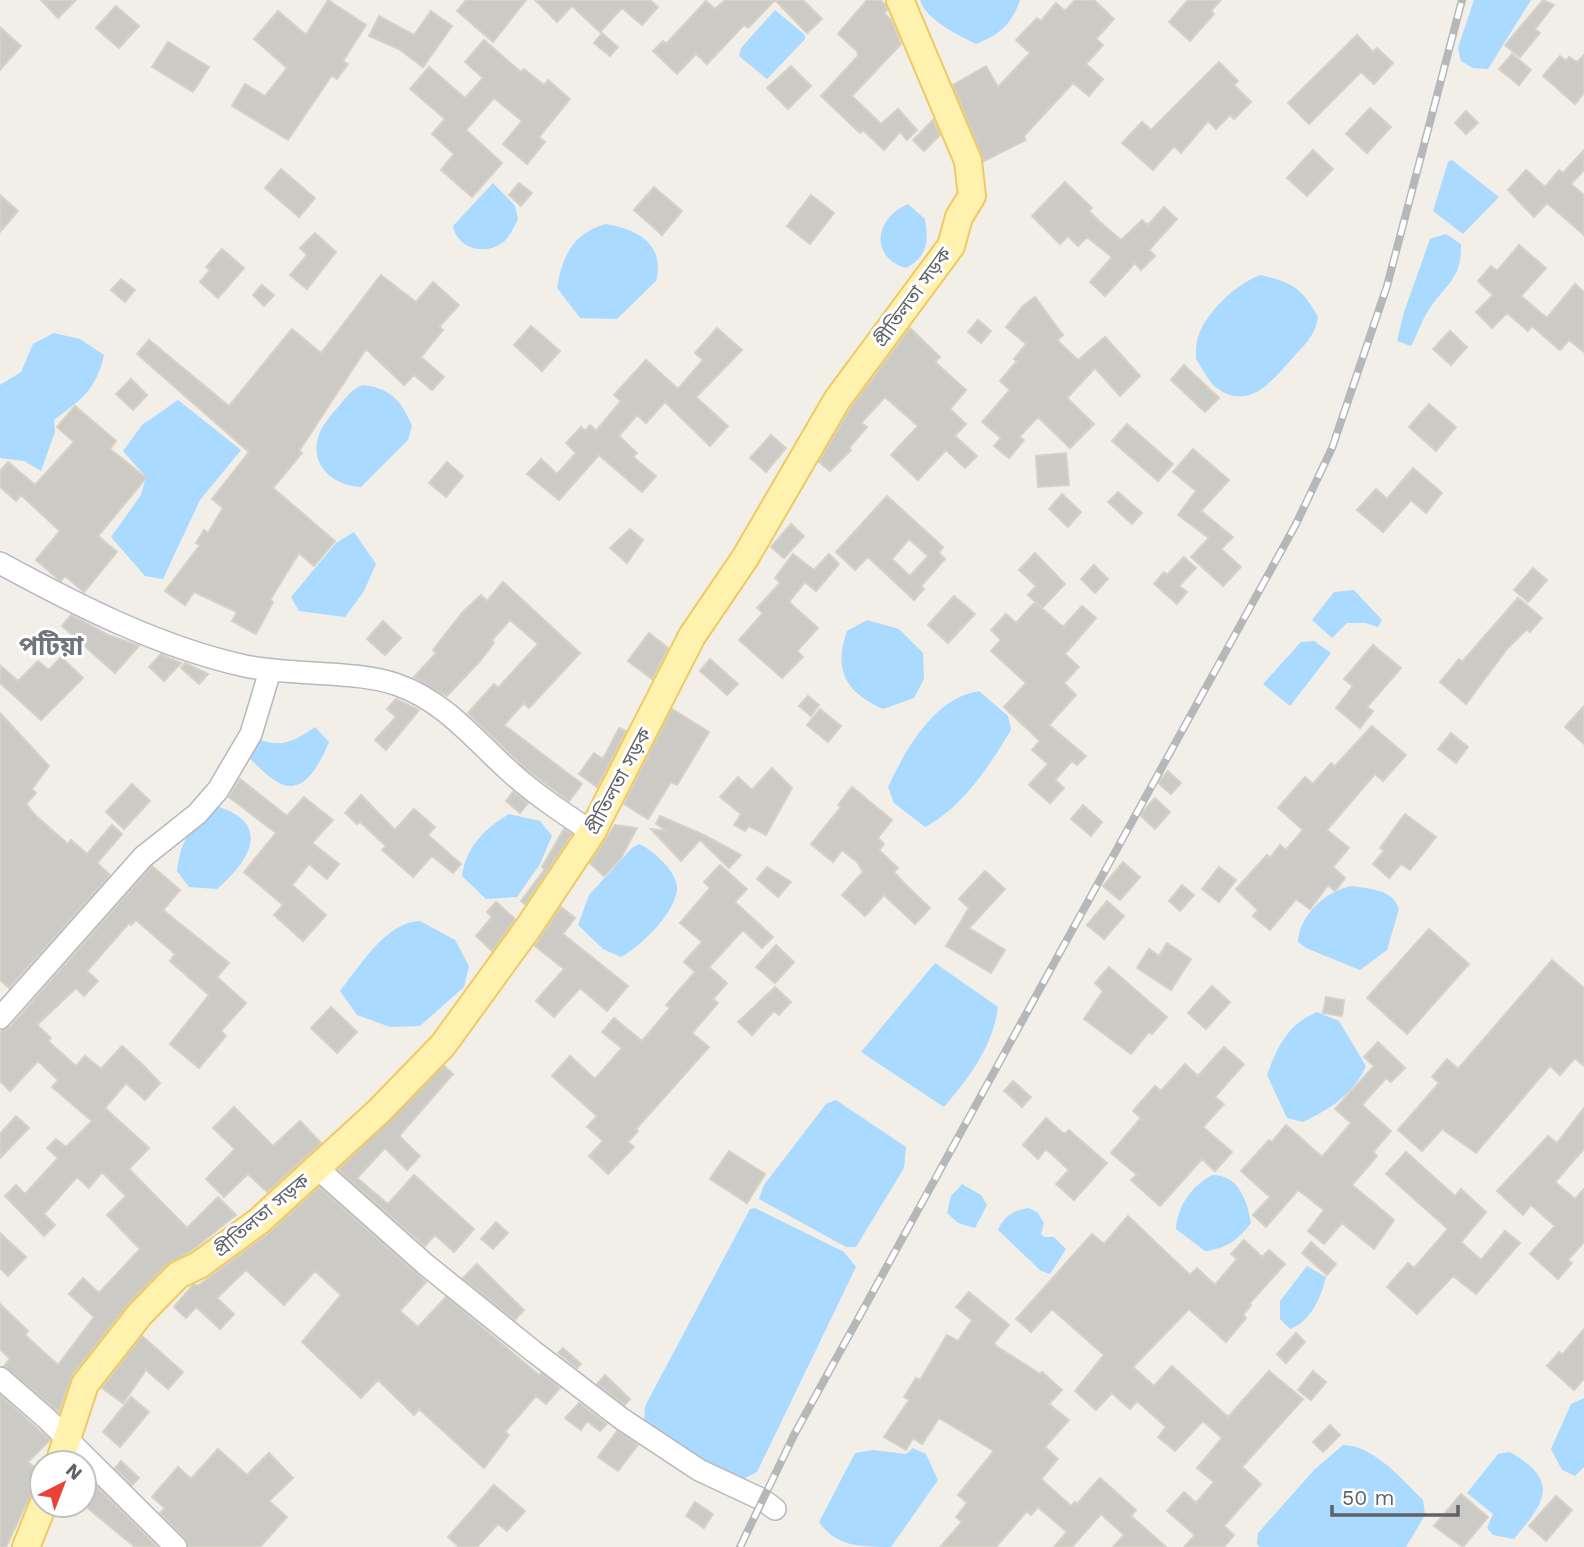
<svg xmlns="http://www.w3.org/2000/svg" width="1584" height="1547" font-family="'Work Sans','Noto Sans Bengali',sans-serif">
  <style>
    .water { fill: #aadaff }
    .building { fill: #cccac5; stroke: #d6d1c6; stroke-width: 2; fill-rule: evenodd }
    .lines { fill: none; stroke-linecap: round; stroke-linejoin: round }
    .minor-casing { stroke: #b5b8bc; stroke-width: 24 }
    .major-casing { stroke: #f2c960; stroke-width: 30 }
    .minor { stroke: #fff; stroke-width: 21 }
    .major { stroke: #fff2af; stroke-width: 26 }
    .rail-casing { stroke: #b6b7b8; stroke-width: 8 }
    .rail { stroke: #fff; stroke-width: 5; stroke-dasharray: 16; stroke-linecap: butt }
    .labels { text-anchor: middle; stroke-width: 6; stroke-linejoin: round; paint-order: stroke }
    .street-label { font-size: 19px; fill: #5f6368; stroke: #fff }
    .district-label { font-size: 26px; font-weight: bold; fill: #70757a; stroke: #fff }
  </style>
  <rect width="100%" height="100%" fill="#f1efe8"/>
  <path class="water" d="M920,0H1020C1012,24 999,35 976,44C958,35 926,20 920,0Z
    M1474,0H1531L1488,69L1473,68L1461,61L1458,48Z
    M775,10L805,35V39L767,79L739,56L741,48Z
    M1452,160L1499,197L1463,234L1433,211L1448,162Z
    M493,183L515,206L518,219C514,227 510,237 502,243C484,256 457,248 453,226Z
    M908,204L925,219C929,242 927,257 906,268C868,257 876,217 908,204Z
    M606,224C639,230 665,244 656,281L617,319L580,318L557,288C562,256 574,232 606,224Z
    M1446,234L1461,244C1462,280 1445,284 1428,311C1421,322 1417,335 1411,346L1397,341L1404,312L1430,239Z
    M1261,275C1293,283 1302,288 1318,317C1315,337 1303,346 1290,361C1271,382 1249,410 1218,389C1210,384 1202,368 1196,359C1196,352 1196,343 1198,337C1205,313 1238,282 1261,275Z
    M54,333L80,339L104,355C96,390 82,399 54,420L55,432L41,471L24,461L0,458V385L21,372L33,344Z
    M363,385C390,388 402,401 412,426L408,440L361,487C335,486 310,467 318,438C321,426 331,415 339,406C346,398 352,388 363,385Z
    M178,400L241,450L200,500L163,579L145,576L111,537L141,495L146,477L123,451L142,425Z
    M354,532L376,564L364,591L345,617L299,611L291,597L336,543Z
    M1354,590L1382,620L1378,627L1365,623H1347L1332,638L1312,620L1334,592Z
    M867,620L899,629L923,653L924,679L914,698L883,709C846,693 833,670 847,631Z
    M1314,641L1331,653L1290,706L1263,684L1301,642Z
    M979,691L1008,716L1011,730C990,765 962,808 925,827L894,803L888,787C906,749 934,698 979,691Z
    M315,727L329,742C322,759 305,797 279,783C267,777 255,763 245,754L261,740C283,748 296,740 315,727Z
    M219,807C274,825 247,863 217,889L189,887L177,871C181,837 192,826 219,807Z
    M509,814L540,821L552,836L540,864L517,897L486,899L462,876C466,847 485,828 509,814Z
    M639,844C653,850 679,873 677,890C674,914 641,946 621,957L603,949L578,925L589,895L632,848Z
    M1352,886C1369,889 1393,889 1399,909L1387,950L1360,970L1306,948L1298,942C1299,915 1327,890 1352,886Z
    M420,921L455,940L469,966L464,987L420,1026L390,1027L357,1015L340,991C360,966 386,922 420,921Z
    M935,963L998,1007C993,1046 969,1078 944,1107L861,1052Z
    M1317,1012L1339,1021L1366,1066C1353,1095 1330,1109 1303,1122L1287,1118L1267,1075C1278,1046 1287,1025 1317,1012Z
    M836,1100L906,1147L904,1168L856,1247H846L759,1199L764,1185L826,1104Z
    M1212,1175C1239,1175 1247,1200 1251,1223C1237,1241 1227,1248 1205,1251L1176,1229C1178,1205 1191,1187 1212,1175Z
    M962,1184L981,1195L987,1205L975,1228L958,1223L947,1213L951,1196Z
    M755,1208L844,1252L856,1267L757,1472L741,1480L699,1462L644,1424L645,1406L750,1209Z
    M1029,1208L1038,1213L1044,1223L1041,1234L1045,1237H1054L1066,1249L1050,1274L1041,1271L998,1230C1004,1216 1014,1210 1029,1208Z
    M1307,1266L1326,1277C1321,1298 1310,1322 1290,1329L1280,1319V1301Z
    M1584,1398V1467L1575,1476L1562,1470L1551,1449L1571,1404Z
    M1343,1445C1373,1445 1403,1480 1423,1500L1425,1515L1406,1547H1260L1257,1544L1258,1533L1315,1469Z
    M913,1448L926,1454L938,1480L891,1547C862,1547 836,1547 819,1522L855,1453L873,1450L906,1454Z
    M1510,1452C1560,1481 1546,1501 1514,1539L1493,1535L1487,1528L1493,1514L1467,1493L1498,1454Z"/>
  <path class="building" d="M41,0H76L58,18Z
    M328,0L366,25L343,61L348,64L337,79L332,75L288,140L232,106L245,84L265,96L287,68L254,39L278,11L306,35Z
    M466,0H526L493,42L457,11Z
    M535,0H650L658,7L642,25L622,8L600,32L572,6L557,22Z
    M725,0H775L748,28L744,25L707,64L696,54L677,74L653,51L663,41L666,44L706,1L715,9Z
    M775,0H803L822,19L807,33Z
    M867,0H880L885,4L887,10L884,13L891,20L901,44L852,96L881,124L898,109L917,130L907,140L900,132L884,150L863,130L860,133L821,96L858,56L857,51L838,34Z
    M1075,0H1094L1114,19L1096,39L1103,45L1086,64L1103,79L1089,96L1073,83L1024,136L1026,140L984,161L953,85L986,66L998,87L1030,53L1016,40L1037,18L1041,21L1056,3L1065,11Z
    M1188,0H1221L1211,11L1214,14L1190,41L1169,22Z
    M1543,0L1554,5L1535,29L1540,33L1520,57L1505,45Z
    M116,6L139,26L119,48L96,28Z
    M431,11L452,26L423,67L399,49L369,36L379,16L414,35Z
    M0,27L21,46L0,70Z
    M602,33L618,47L610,56L594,43Z
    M1357,35L1373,52L1377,48L1393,63L1374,84L1361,72L1309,124L1288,103Z
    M484,40L521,72L524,69L544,85L548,80L570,99L539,137L545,142L527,164L503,144L522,121L494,98L466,130L502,163L472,197L441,170L454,154L432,134L445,119L410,89L429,67L465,98L483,78L465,62Z
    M168,42L209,67L193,92L152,67Z
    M1512,54L1531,70L1519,85L1499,69Z
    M1584,55V93L1575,104L1543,76L1560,56L1566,61L1569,57L1577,62Z
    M1219,62L1238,81L1234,85L1251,102L1234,119L1230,115L1216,129L1208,121L1181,153L1174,146L1153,170L1122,143L1142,122L1151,130Z
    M791,66L811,86L788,109L767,88Z
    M1370,108L1391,127L1367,153L1346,134Z
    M1466,111L1478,123L1466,134L1455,123Z
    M933,120L940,135L924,151L913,140Z
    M1313,150L1333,169L1307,196L1287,178Z
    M1584,150V170L1571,184L1584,195V235L1547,203L1534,217L1508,190L1526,170L1545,187L1559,170L1563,173Z
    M281,169L315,198L299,217L265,188Z
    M1065,182L1092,208L1089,211L1100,222L1121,240L1142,220L1148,225L1164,207L1177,219L1149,250L1155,256L1141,270L1135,263L1105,296L1090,282L1112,257L1087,237L1078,246L1068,236L1060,244L1032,216Z
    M519,183L532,193L521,206L509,195Z
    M654,187L682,211L662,235L634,210Z
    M0,195L18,211L0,232Z
    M811,195L834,213L810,244L787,226Z
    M315,233L336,252L307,289L290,275L307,255L300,248Z
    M1519,245L1546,268L1521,296L1547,318L1575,284L1584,292V352L1569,340L1560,350L1532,326L1528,331L1507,313L1492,328L1476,312L1493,295L1478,281L1491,266L1497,271Z
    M222,249L244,268L218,298L200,282L210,270L206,267Z
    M381,275L416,302L433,282L459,305L439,327L443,330L421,357L444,377L432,390L414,375L404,385L366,349L299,451L302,453L273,488L335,541L314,566L299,553L270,600L273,602L256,634L232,621L237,612L194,592L185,605L165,591L200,545L196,543L204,530L208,533L223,508L212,499L249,452L137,354L149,340L229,406L292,329L321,353Z
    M121,279L135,290L125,302L111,290Z
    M262,285L274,295L264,306L253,295Z
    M1035,297L1063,335L1057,340L1078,360L1105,337L1140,376L1120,396L1095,368L1067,398L1094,424L1070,448L1038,417L1019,437L1024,440L1009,458L994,446L1001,438L982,422L1010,390L1000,381L1017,361L1014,359L1026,344L1006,327L1023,306Z
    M978,320L991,331L981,343L968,332Z
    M531,326L560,351L542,371L514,345Z
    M717,328L742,350L696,397L728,426L710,446L665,402L646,423L637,415L619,436L637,453L633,457L656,476L642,492L599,455L559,500L527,474L541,459L557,474L576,453L566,443L581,427L585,431L590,425L596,431L621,401L614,395L646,360L678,389L703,360L695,353Z
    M910,328L940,357L935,362L966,390L950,409L966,424L955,436L977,456L965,468L946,450L918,480L891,455L918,426L885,397L861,423L867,427L849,448L851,450L830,471L819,462L850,409Z
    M1450,331L1467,347L1451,365L1433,349Z
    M1184,365L1219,398L1205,412L1171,380Z
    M131,379L147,395L133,410L116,394Z
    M1429,404L1456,427L1436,451L1409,427Z
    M75,406L116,441L110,449L146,478L98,536L117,552L84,592L65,576L61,581L58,579L36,560L60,531L21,495L16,501L0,487V471L8,462L35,485L74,442L57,427Z
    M1127,424L1173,464L1158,481L1112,441Z
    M771,435L786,448L766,472L750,458Z
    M1193,449L1229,480L1201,511L1233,537L1221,549L1241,567L1223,586L1191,557L1209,538L1178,515L1196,491L1173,472Z
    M1066,453L1069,485L1038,487L1036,456Z
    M447,462L463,476L446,497L429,483Z
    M1413,468L1442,493L1426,513L1411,500L1383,532L1357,510L1376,489L1387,499Z
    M1118,492L1142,513L1132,524L1108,502Z
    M1062,494L1081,512L1068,527L1049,509Z
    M887,496L943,547L939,553L945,559L921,586L924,589L914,600L868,557L855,570L836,552ZM909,539L928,556L910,576L892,559Z
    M791,524L804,536L784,558L771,547Z
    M630,529L643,540L627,563L610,548Z
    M1035,553L1065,584L1042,608L1028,595L1036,586L1019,570Z
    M793,554L814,570L829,554L839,564L816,591L805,582L789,602L818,628L797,651L803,657L782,678L739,640L763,613L757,608L780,583L775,578Z
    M1184,557L1196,568L1179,586L1187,592L1177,604L1154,584L1164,572L1167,575Z
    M1094,565L1108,579L1095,593L1081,579Z
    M1533,568L1547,580L1528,602L1514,590Z
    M503,582L580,653L529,708L524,703L504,725L582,784L569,801L525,768L468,713L494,684L498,688L538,644L510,620L492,640L494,643L480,661L447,696L414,677L436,653L433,650L462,613L481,595L487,601Z
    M954,596L975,614L948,643L928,625Z
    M1518,598L1542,618L1530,632L1527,629L1507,649L1466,704L1440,682L1459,659L1462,662Z
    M1035,602L1063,627L1082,606L1096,618L1065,654L1079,667L1064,683L1076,695L1049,725L1086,756L1077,765L1072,761L1055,780L1064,788L1050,803L1029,785L1048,764L1032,750L1040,741L1004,707L1026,683L991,651L1001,640L991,630L1006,614L1016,623Z
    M71,615L108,635L139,646L115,673L62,626Z
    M383,621L401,638L385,655L367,639Z
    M649,633L668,648L652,679L628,661Z
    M1373,645L1401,668L1367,707L1373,711L1360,728L1336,708L1353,686L1344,679Z
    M161,654L181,663L164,681L149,667Z
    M61,657L83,678L41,720L0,683V665L18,681L38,661L49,670Z
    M710,659L738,684L727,695L700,671Z
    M185,663L208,674L199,684L181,668Z
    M808,696L819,705L811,716L799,706Z
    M396,699L419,710L386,750L375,740L396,717L387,709Z
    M1584,706V744L1565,727Z
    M672,709L709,732L677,785L671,782L648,819L624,804Z
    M820,709L841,726L828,742L807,725Z
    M0,713L49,766L32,789L36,793L26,804L35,815L68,844L71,840L87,854L112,825L122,834L97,863L110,875L9,988L0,980Z
    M1372,726L1406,755L1383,781L1375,774L1327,830L1349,848L1333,867L1345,878L1335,891L1328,885L1310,909L1296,899L1270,930L1253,916L1258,910L1236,889L1267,855L1270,858L1280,845L1286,850L1303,830L1278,808L1305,777L1313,784L1331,763L1335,766Z
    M619,728L626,731L597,787L579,774L594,753L603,759Z
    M1451,733L1468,747L1456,763L1438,749Z
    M772,768L792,788L766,835L749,826L745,831L734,825L741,814L720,797L738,777L752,790Z
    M1168,771L1181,783L1171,794L1158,783Z
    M240,779L287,816L304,797L333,820L312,843L339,864L327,879L309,864L292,885L326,915L303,941L274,915L283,905L244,872L276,833L229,797Z
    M132,784L150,801L124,829L106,812Z
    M852,787L892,820L878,838L884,844L879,850L898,868L894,872L903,882L930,908L915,924L884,895L865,916L842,895L863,872L857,862L842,850L833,862L811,844L841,807L838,805Z
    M513,792L528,803L520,813L506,801Z
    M361,795L395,830L414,809L435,827L428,835L461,864L453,873L432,856L413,877L382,850L386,846L360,822L357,824L345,813Z
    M1155,798L1170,812L1155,829L1140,815Z
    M1083,805L1102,822L1091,836L1071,819Z
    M1405,814L1436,837L1410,870L1401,864L1389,878L1373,864L1384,851L1380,848Z
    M660,816L704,835L741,855L729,868L700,840L681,861L651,829L667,831L656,824Z
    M615,825L637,828L621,858L604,876L590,863Z
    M564,829L572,834L525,904L521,901L545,869L542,867Z
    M1123,862L1140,877L1120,900L1103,886Z
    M720,865L747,889L735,902L773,937L762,948L743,930L709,967L727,983L713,999L718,1003L692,1033L709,1047L636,1129L638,1131L628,1142L634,1147L608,1174L589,1156L603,1141L587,1127L597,1116L552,1076L570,1056L595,1079L622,1048L602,1032L614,1018L642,1041L670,1008L666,1005L695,972L684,962L702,942L680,923L710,888L704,882Z
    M152,866L180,890L163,910L229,963L217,977L246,1003L221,1031L226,1036L199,1068L170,1044L209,995L170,961L175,954L136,920L131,925L129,923L87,971L98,981L84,996L76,988L37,1025L51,1038L48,1041L76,1066L85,1056L101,1069L122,1046L143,1065L160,1083L145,1100L126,1083L105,1108L149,1148L129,1169L187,1228L218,1197L236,1215L191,1251L167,1264L129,1303L72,1375L59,1412L4,1366L10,1359L0,1349V1304L28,1331L25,1335L58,1365L94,1317L69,1294L83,1278L99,1293L140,1249L107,1215L126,1196L102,1172L89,1188L77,1177L44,1214L55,1225L44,1236L5,1196L16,1185L25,1194L58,1158L47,1148L56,1139L66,1147L92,1121L52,1087L58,1080L38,1061L10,1091L0,1081V1032L10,1027Z
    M767,867L791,882L778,897L757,879Z
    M1219,867L1236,880L1219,902L1202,889Z
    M985,871L1005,889L969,928L1005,950L991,973L946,946L969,908L959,899Z
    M1182,885L1194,895L1180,911L1169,901Z
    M1107,901L1124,916L1104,939L1087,925Z
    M496,902L515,919L492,951L476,936L492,917L487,912Z
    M561,907L575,918L563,934L628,986L607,1011L580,988L554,1017L536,1001L564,969L535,946Z
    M1429,929L1469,964L1407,1034L1367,998Z
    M1167,943L1191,959L1171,990L1137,968L1149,949L1159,956Z
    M776,945L794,962L775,983L756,967Z
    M1552,960L1584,988V1066L1575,1058L1560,1075L1550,1066L1476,1153L1442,1129L1422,1151L1398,1130L1439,1083L1432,1077L1447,1059L1458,1069Z
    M1109,967L1167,1017L1152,1034L1149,1032L1131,1054L1084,1019L1103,991L1095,983Z
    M1212,986L1230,1002L1206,1029L1188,1013Z
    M775,987L791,1002L779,1015L774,1011L752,1035L738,1022Z
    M1326,997L1344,1000L1342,1016L1323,1013Z
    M331,1007L357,1032L337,1053L311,1028Z
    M1378,1042L1405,1068L1391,1082L1386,1078L1362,1105L1391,1131L1373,1152L1377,1156L1352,1185L1394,1220L1374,1249L1342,1223L1324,1244L1308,1231L1324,1210L1298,1190L1266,1227L1253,1215L1270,1197L1241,1171L1269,1140L1272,1142L1286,1125L1322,1157L1351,1123L1335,1109L1374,1066L1364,1057Z
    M1224,1047L1244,1064L1215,1097L1224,1104L1203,1127L1232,1152L1215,1171L1202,1159L1160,1206L1131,1180L1137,1175L1111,1153L1141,1118L1133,1111L1155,1086L1161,1091L1185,1064L1198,1076Z
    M444,1066L453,1074L399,1136L420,1156L407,1170L385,1148L357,1178L388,1204L414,1175L474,1229L454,1252L435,1235L425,1246L338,1170Z
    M1013,1081L1031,1097L1022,1107L1004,1091Z
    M234,1107L273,1146L300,1121L321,1143L267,1192L248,1174L224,1197L206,1179L235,1149L213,1128Z
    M1584,1108V1149L1555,1182L1575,1199L1584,1189V1242L1568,1260L1572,1263L1558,1279L1530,1254L1555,1226L1531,1205L1523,1215L1497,1191L1548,1136L1557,1143Z
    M16,1116L29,1128L0,1158V1134Z
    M1046,1118L1064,1134L1069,1130L1107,1163L1074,1200L1056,1184L1069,1170L1046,1149L1038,1159L1023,1145Z
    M729,1151L765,1174L747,1203L710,1179Z
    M1406,1152L1455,1196L1461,1189L1486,1212L1461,1242L1481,1260L1505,1231L1520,1243L1476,1294L1453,1276L1417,1314L1387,1287L1408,1263L1414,1268L1448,1229L1386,1174Z
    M319,1187L426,1282L400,1311L418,1327L446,1297L539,1375L541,1373L560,1388L546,1404L536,1396L505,1432L509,1435L484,1468L419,1409L414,1415L378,1380L361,1398L302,1342L341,1295L315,1271L284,1305L246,1270L217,1298L234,1314L220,1329L196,1307L186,1318L174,1307L193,1285H199L268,1234Z
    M1128,1216L1190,1275L1197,1268L1215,1285L1237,1259L1231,1254L1244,1240L1262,1257L1269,1250L1285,1264L1249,1304L1251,1305L1243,1315L1246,1318L1226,1342L1189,1309L1133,1367L1154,1386L1172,1366L1228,1417L1269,1371L1303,1399L1242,1467L1261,1484L1224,1526L1234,1535L1224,1547H1184L1195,1535L1167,1511L1184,1492L1196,1503L1214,1482L1197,1468L1222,1438L1203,1421L1175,1451L1158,1437L1166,1427L1137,1401L1130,1409L1112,1393L1096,1410L1075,1391L1104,1355L1052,1309L1031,1332L1016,1319L1092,1234L1104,1244Z
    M496,1222L508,1233L493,1249L481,1239Z
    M0,1233L26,1257L8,1276L0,1268Z
    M1311,1242L1336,1264L1327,1275L1302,1253Z
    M477,1264L524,1310L515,1320L463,1278Z
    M969,1292L1009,1325L994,1343L996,1346L1040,1374L1042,1372L1062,1390L1049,1404L1069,1420L1045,1447L1058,1459L1041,1479L1071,1506L1075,1502L1077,1504L1100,1478L1136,1510L1131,1516L1166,1547H1113L1124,1535L1101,1514L1072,1547H1054L1067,1532L1038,1507L1031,1515L1027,1511L996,1547H940L962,1522L956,1517L967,1503L958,1495L994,1451L939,1418L922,1444L913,1438L906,1450L884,1437L909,1400L904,1397L916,1378L920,1380L947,1335L958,1341L972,1320L956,1307Z
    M1584,1329V1379L1574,1390L1547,1366L1559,1352L1562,1355Z
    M1296,1333L1305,1342L1286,1363L1277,1354Z
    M142,1336L183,1372L168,1389L146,1370L123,1403L102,1388Z
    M563,1348L581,1364L577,1368L558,1353Z
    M1313,1371L1326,1382L1311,1400L1298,1390Z
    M605,1375L630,1399L625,1405L597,1384Z
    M0,1395L50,1440L28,1462L42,1473V1487L29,1498L6,1547H0Z
    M131,1397L149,1412L120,1447L103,1432Z
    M579,1403L607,1424L600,1431L587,1421L581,1430L565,1418Z
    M1330,1425L1340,1435L1323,1452L1313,1442Z
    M617,1431L638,1445L618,1471L598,1457Z
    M218,1449L247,1475L269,1453L293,1478L269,1501L287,1517L260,1547H189L185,1538L160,1513L165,1508L152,1497L178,1467L191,1479Z
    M121,1461L139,1478L132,1485L115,1468Z
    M84,1478L97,1487L157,1547H135L84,1505Z
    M494,1485L525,1511L507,1531L498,1524L477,1547H459L448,1537Z
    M1461,1494L1488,1517L1463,1547L1434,1526Z
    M1556,1496L1572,1510L1546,1541L1529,1526Z
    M695,1502L713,1514L704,1528L686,1516Z"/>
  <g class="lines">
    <g class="minor-casing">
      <path id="minor" d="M0,563C77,605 159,647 245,666C292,676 357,670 398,685C445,702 472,737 507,769C533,793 563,813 592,832
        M0,1018L143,857L197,814L218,790L251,734L270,671
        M317,1168L425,1264L533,1351L622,1419L699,1470L763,1500L775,1509
        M0,1378L46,1418L176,1547"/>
    </g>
    <g class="major-casing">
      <path id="major" d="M59,1463L85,1384L140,1314L178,1275L199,1265L259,1221L379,1111L443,1045L528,928L592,832L692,636L745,558L837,400L951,246L959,217L972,196L968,161L900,0
        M26,1547L43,1505"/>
    </g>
    <use href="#minor" class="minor"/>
    <use href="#major" class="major"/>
    <g class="rail-casing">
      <path id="rail" d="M740,1547L794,1435L1296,524L1332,448L1387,286L1462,0"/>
    </g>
    <use href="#rail" class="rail"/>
  </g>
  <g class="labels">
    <g class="street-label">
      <text transform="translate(912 297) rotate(-54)" y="7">প্রীতিলতা সড়ক</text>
      <text transform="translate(618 781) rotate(-62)" y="7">প্রীতিলতা সড়ক</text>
      <text transform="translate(261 1215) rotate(-40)" y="7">প্রীতিলতা সড়ক</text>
    </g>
    <g class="district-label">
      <text x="51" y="655">পটিয়া</text>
    </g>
  </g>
  <g transform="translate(63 1484) rotate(42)"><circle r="33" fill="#ffffff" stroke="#bfc1c3" stroke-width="2"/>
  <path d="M0-5L12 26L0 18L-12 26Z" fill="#ea4335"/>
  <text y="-10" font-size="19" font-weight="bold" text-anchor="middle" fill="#5f6368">N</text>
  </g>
  <path d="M1332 1505v10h126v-10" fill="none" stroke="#5f6368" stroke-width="3.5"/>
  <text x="1342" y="1505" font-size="21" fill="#5f6368" stroke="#ffffff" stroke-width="5" paint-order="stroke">50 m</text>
</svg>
